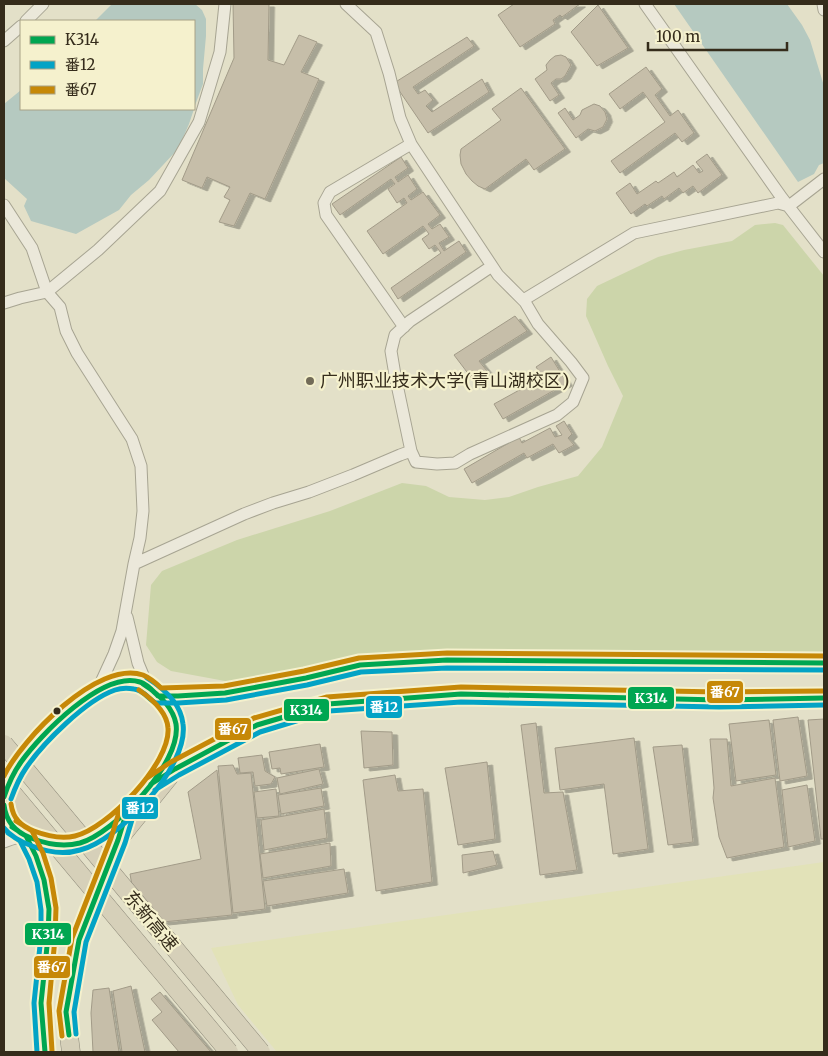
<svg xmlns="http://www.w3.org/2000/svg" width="828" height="1056" font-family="Merriweather,'Noto Sans SC',serif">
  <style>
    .farmland { fill: #e2e2b8 }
    .green { fill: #ccd5aa }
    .water { fill: #b5c9c0 }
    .building { fill: #c6bea9; stroke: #a29b88; filter: url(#shadow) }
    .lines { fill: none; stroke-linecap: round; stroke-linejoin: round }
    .minor-casing { stroke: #a7a492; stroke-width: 13 }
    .highway-casing { stroke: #8d8979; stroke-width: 19 }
    .minor { stroke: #ebe8da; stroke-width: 11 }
    .highway { stroke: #d6d0b9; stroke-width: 18 }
    .highway-bridge-casing { stroke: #8d8979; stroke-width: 19; stroke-linecap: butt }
    .highway-bridge { stroke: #d6d0b9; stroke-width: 18 }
    .bus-1-casing { stroke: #f5f1cd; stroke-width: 9 }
    .bus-2-casing { stroke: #f5f1cd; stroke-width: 9 }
    .bus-3-casing { stroke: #f5f1cd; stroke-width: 9 }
    .bus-1 { stroke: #00a651; stroke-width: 5 }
    .bus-2 { stroke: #03a3c5; stroke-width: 5 }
    .bus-3 { stroke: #c68807; stroke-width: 5 }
    .poi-dot { fill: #726b58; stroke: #f5f1cd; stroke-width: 2 }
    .bus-dot { fill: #352c1b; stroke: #f5f1cd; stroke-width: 2 }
    .labels { text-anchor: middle; stroke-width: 4.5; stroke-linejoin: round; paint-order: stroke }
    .poi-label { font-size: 18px; fill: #352c1b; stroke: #f5f1cd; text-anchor: start }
    .street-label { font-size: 18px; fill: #352c1b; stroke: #f5f1cd }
    .line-badge { stroke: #f5f1cd; stroke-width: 2 }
    .badge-label { font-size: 14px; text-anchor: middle; font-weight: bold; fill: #fff }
  </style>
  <defs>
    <filter id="shadow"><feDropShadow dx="5.5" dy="3" stdDeviation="0" flood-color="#0004"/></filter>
  </defs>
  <rect width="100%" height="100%" fill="#e3e0c8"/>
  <path class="farmland" d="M824,862V1052H277L238,1005L211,948Z"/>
  <path class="green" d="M775,223L783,225L824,276V659L402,658L251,682L225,681L171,671L157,662L146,645L151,585L162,571L237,540L330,511L402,483L426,486L449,497L485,500L509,497L538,487L578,476L602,447L623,396L608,366L586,316L587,299L597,286L658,257L684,250L732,241L755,225Z"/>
  <path class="water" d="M112,4H195L202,10L206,19V36L203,69V84L194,108V21H95Z
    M674,4H787L802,25L810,40L824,86V163L819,165L814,174L798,182Z
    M21,90V109H194L189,124L178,149L149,180L131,195L119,210L76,234L31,221L24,206L27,199L4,178V104Z"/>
  <path class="building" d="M233,4H269L268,60L284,65L299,35L317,42L301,72L319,79L265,199L250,193L234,226L219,222L230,200L224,197L230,187L207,177L202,188L182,180L234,58Z
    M514,4H580L562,17L560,15L553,20L555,24L520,47L498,15Z
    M598,5L628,48L597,66L571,32Z
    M467,37L474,46L413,87L418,94L425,90L433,100L426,106L432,112L482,79L489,92L428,133L394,83Z
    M561,55L566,57L571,65L565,76L561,79H556L551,83L559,95L550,101L535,79L547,70L546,65L550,60L555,56Z
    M646,67L662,89L655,95L670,116L678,110L694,133L682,142L675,133L620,173L611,161L665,122L643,92L620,109L609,94Z
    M521,88L565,149L534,170L526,159L485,189L478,186L472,181L466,174L461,164L460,155L461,149L501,120L492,109Z
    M594,104L600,106L605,112L607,119L603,127L595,131L588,129L576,138L558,113L565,108L573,120L580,115L582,110Z
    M707,154L722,175L698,193L693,186L683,193L679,188L664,199L662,196L647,206L645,204L631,214L616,193L630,183L637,194L656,181L658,183L674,172L677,177L693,165L699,173L703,171L696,162Z
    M401,157L408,168L395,177L398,182L408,175L417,189L408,196L411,200L423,192L440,215L428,224L432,229L440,224L449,237L439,243L444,251L459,241L466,252L398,299L391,288L441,253L435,245L429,249L422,239L429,234L423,226L383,254L367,231L407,203L404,198L397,203L388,189L395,184L391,179L340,215L332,204Z
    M515,316L527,331L479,361L487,371L473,380L454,355Z
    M551,357L567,383L503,419L494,404L543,377L536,367Z
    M564,421L572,434L568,438L574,445L559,453L553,444L527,458L524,453L472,483L464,469L519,437L522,443L550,428L555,437L562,435L556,426Z
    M798,717L807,776L780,781L773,720Z
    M824,719V839H821L808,720Z
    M769,720L776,775L736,781L729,724Z
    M536,723L544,793L563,792L577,870L540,875L521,725Z
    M361,731L392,732L393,765L364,768Z
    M634,738L648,849L613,854L604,784L560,790L555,748Z
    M710,739H727L731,786L775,778L784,847L727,858L719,837L713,798L714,788Z
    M320,744L324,767L281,774L280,768L272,769L269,752Z
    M682,745L693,842L668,845L653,747Z
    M262,755L265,771L275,777L271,784L255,786L253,772L240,773L238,758Z
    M487,762L495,839L458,845L445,768Z
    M233,765L237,774L251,773L265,909L233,913L218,766Z
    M319,769L323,784L280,794L277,778Z
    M217,770L232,915L163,922L133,891L130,874L201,859L188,792Z
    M395,775L398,791L423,789L432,882L376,891L363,780Z
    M807,785L815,841L788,847L782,790Z
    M321,788L324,806L281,814L278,795Z
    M276,789L279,816L257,818L254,792Z
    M324,809L327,838L264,850L261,820Z
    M330,843L331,866L263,878L260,854Z
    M493,851L497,865L463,873L462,855Z
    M344,869L348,893L267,906L263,881Z
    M131,986L145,1052H122L113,991Z
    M109,988L119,1052H93L91,1013L93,990Z
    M160,992L211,1052H179L152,1020L162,1012L151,999Z"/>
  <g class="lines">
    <g class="minor-casing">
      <path id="minor" d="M346,4L376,32L389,73L400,118L411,144L498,275L525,302
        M645,4L782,198L824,252
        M823,4L824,10
        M26,21L43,4
        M4,41L21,26
        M4,205L32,248L47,292L60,307L66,331L77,353L132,439L141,466L143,511L140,538L134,564
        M4,303L20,298L47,292L98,250L160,191L199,122L220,52L225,4
        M404,327L326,215L324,203L330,192L411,144
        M411,451L395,375L391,351L395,335L410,321L492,266
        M127,617L138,663L148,687
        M97,691L114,654L122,631L134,564L244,514L273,503L309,492L353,475L400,455L411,451L416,462L437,464L455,463L470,454L557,415L573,402L583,378L571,362L538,324L525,302V299L634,233L778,203L789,206L824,179
        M4,842C9,840 21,836 26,836C32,836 38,841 44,843C56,846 70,846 82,843C115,833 180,762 176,725C175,714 165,704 158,696"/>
    </g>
    <g class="highway-casing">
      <path id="highway" d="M151,784L175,769L257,725L328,704L461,694L719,700L824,698
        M4,797C8,783 14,771 23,759C39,737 87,691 113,683C120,681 132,680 140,682C147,685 153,690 158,696H178L225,693L250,689L306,678L360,665L447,660L824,663
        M4,805V809L12,828L26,836L36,856L44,880L49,909L48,937L41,1003L45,1052
        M71,1052L66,1012L79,940L118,840L169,777"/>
    </g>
    <use href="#minor" class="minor"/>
    <use href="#highway" class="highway"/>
    <g class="highway-bridge-casing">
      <path id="highway-bridge" d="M4,744L261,1052
        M4,783L229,1052"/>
    </g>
    <use href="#highway-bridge" class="highway-bridge"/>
    <g class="bus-1-casing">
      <path id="bus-1" d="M151,784L175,769L257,725L328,704L461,694L719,700L824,698
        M4,797C8,785 13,773 21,762C40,735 103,670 140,682C147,684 153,691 158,696H178L225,693L306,678L360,665L447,660L824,663
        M4,805C6,822 15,832 31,838C46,844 64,847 80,843C114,833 182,763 176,724C173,707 157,693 143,684
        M12,827L26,836L36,856L44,880L49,909L48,937L41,1003L45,1052
        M69,1035L66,1012L79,940L118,840L127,811"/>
    </g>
    <g class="bus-2-casing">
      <path id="bus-2" d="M155,790L179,775L260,732L329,711L461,702L719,707L824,705
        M11,799C15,788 19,778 26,768C43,743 86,700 115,690C121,688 128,688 134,689C144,690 148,699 156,703H178L226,700L307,685L361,672L447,668L824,670
        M4,828C11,837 21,842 32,846C47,852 64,855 80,850C119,840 189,767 183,724C181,704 163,688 147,678
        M8,833L20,841L29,859L37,882L41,910V936L34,1003L37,1052
        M76,1034L74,1012L86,942L125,843L134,813"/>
    </g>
    <g class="bus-3-casing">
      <path id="bus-3" d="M4,776C21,740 98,659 143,675C150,678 156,683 161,688L224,686L304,671L359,658L447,653L824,656
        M147,778L171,762L254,718L327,697L461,687L719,692L824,691
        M11,804C13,819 21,826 34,831C47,836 62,839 75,836C107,829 171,763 168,728C167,712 152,699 139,690
        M16,821L32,831L43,853L51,878L56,908L55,938L49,1003L52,1051
        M62,1036L59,1011L72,938L111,838L120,809"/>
    </g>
    <use href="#bus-1" class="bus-1"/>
    <use href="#bus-2" class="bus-2"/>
    <use href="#bus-3" class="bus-3"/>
  </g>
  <circle class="poi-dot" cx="310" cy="381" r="5"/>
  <circle class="bus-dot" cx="57" cy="711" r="4.5"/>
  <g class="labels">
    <g class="poi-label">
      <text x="320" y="387">广州职业技术大学(青山湖校区)</text>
    </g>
    <g class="street-label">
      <text transform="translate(151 921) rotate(50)" y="6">东新高速</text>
    </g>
  </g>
  <g class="line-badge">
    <rect x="706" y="680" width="38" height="24" rx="5" fill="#c68807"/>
    <rect x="627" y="686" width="48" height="24" rx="5" fill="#00a651"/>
    <rect x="365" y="695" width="38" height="24" rx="5" fill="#03a3c5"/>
    <rect x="283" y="698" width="47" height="24" rx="5" fill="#00a651"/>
    <rect x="214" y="717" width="38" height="24" rx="5" fill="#c68807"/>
    <rect x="121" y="796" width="38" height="24" rx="5" fill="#03a3c5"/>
    <rect x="24" y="922" width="48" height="24" rx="5" fill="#00a651"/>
    <rect x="33" y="955" width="38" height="24" rx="5" fill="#c68807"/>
  </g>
  <g class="badge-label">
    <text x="725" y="697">番67</text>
    <text x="651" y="703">K314</text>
    <text x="384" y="712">番12</text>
    <text x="306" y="715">K314</text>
    <text x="233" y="734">番67</text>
    <text x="140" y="813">番12</text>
    <text x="48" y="939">K314</text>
    <text x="52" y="972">番67</text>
  </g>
  <rect width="828" height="1056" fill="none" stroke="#352c1b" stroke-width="10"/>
  <rect x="20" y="20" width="175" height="90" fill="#f5f1cd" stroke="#a8a286"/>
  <rect x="30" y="36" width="25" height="8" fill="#00a651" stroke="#a8a286"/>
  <text x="65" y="45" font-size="15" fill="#352c1b">K314</text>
  <rect x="30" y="61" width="25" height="8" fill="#03a3c5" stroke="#a8a286"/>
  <text x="65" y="70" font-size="15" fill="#352c1b">番12</text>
  <rect x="30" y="86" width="25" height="8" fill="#c68807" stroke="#a8a286"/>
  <text x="65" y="95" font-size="15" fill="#352c1b">番67</text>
  <path d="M648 42v8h139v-8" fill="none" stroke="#352c1b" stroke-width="2.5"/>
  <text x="656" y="42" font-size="15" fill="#352c1b" stroke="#f5f1cd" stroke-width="4" paint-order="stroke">100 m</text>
</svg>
